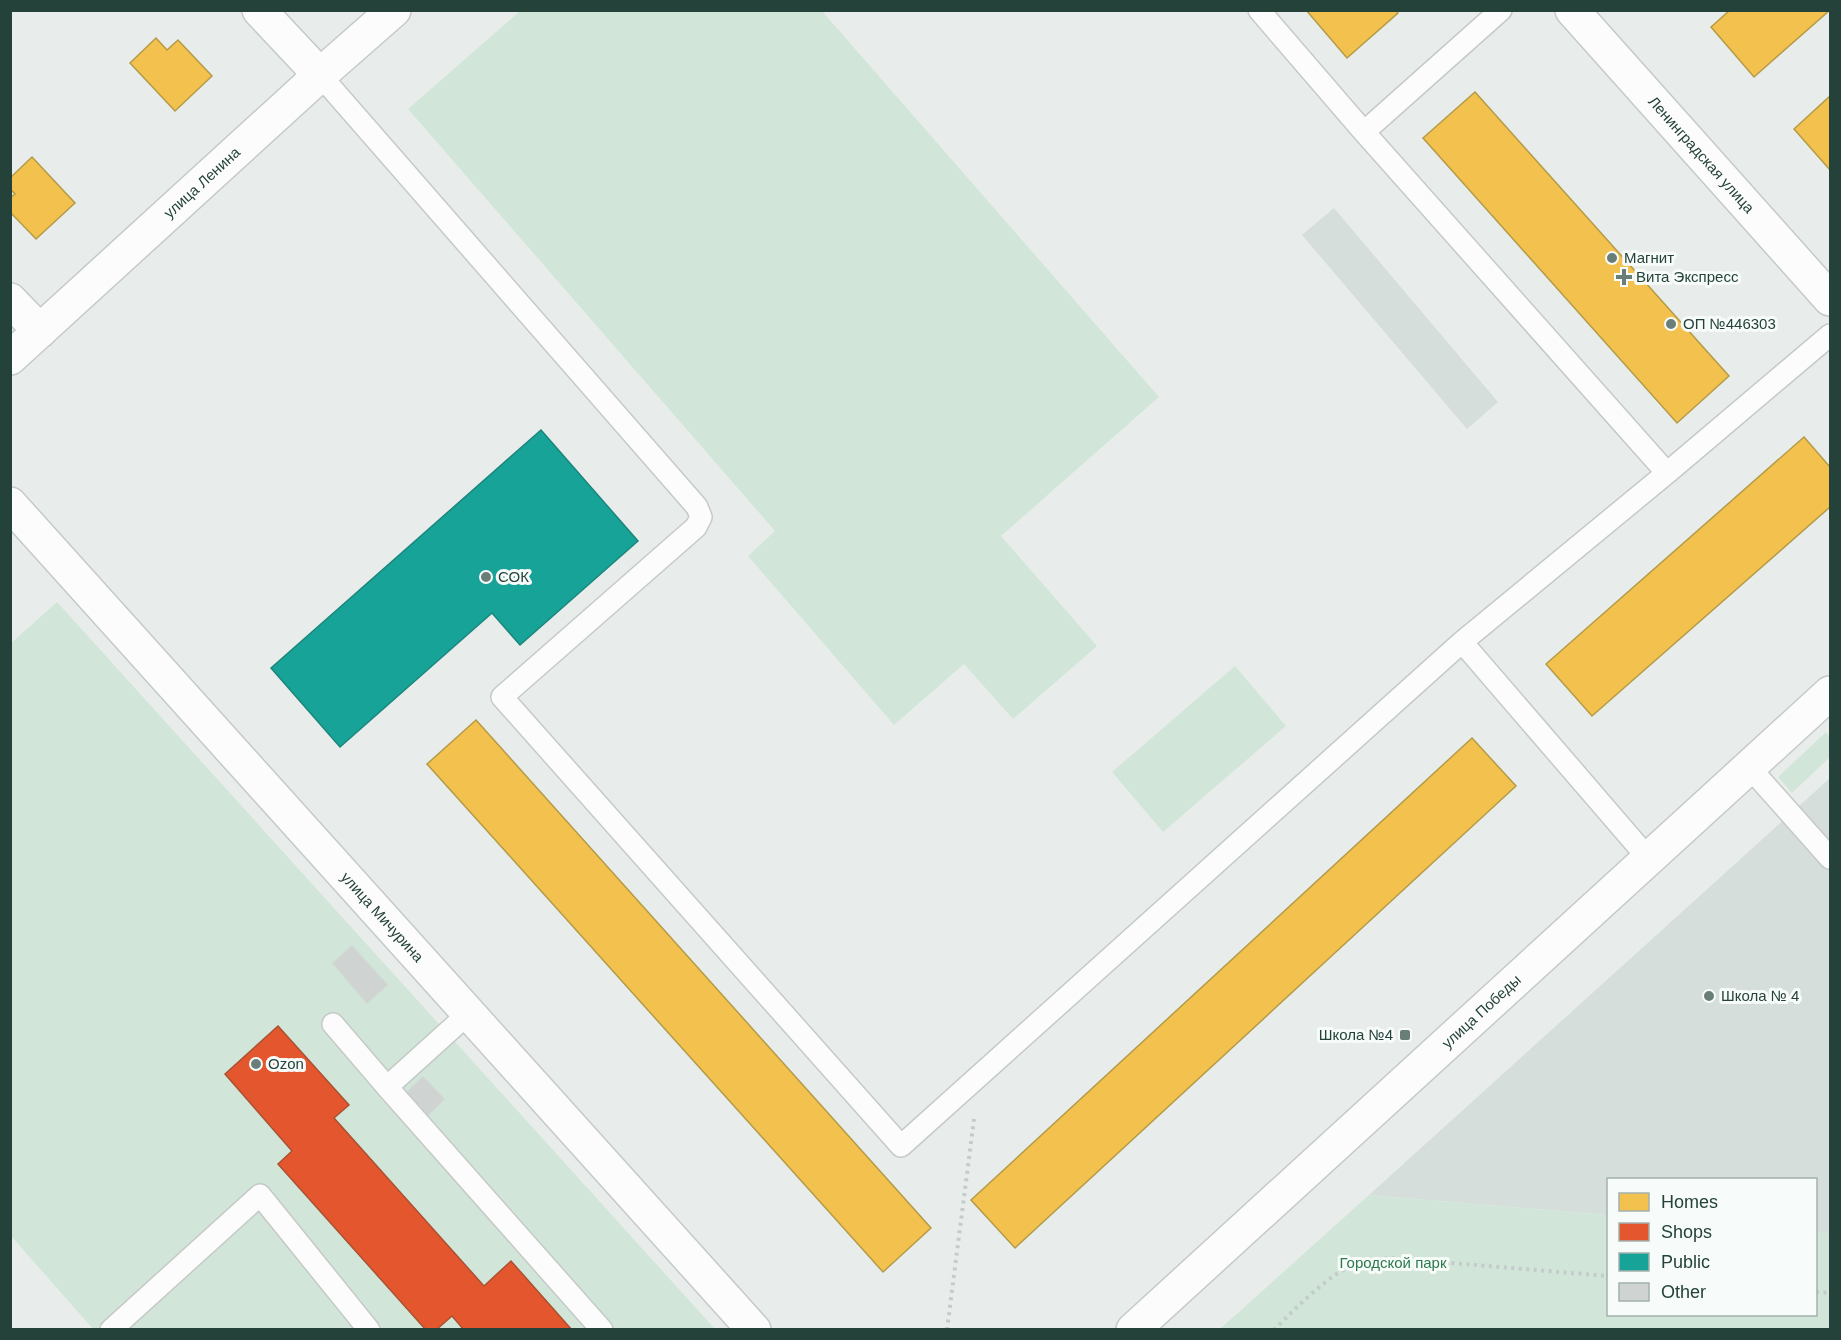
<svg xmlns="http://www.w3.org/2000/svg" width="1841" height="1340" font-family="Arial,sans-serif">
  <style>
    .built { fill: #d6dedb }
    .green { fill: #d1e6d8 }
    .homes { fill: #f2c14e; stroke: #b49b48; stroke-width: 1.5 }
    .shops { fill: #e4572e; stroke: #aa5132; stroke-width: 1.5 }
    .public { fill: #17a398; stroke: #1b867c; stroke-width: 1.5 }
    .building { fill: #cfd4d2; stroke: #d1d6d4; stroke-width: 1.5 }
    .lines { fill: none; stroke-linecap: round; stroke-linejoin: round }
    .lane-casing { stroke: #c5cac8; stroke-width: 24 }
    .street-casing { stroke: #c5cac8; stroke-width: 36 }
    .path { stroke: #c3ccca; stroke-width: 4; stroke-dasharray: 3 4.5; stroke-linecap: butt }
    .lane { stroke: #fcfcfc; stroke-width: 21 }
    .street { stroke: #fcfcfc; stroke-width: 33 }
    .poi-dot { fill: #697e78; stroke: #f7fbf9; stroke-width: 2 }
    .labels { text-anchor: middle; stroke-width: 6; stroke-linejoin: round; paint-order: stroke }
    .street-label { font-size: 15px; fill: #24423a; stroke: #f7fbf9 }
    .poi-label { font-size: 15px; fill: #24423a; stroke: #f7fbf9; text-anchor: start }
    .park-label { font-size: 15px; fill: #2d7a4b; stroke: #f7fbf9 }
  </style>
  <rect width="100%" height="100%" fill="#e8edeb"/>
  <path class="built" d="M1334,208L1498,402L1467,429L1302,235Z
    M1830,778V1233L1816,1232V1180H1608V1215L1369,1195Z"/>
  <path class="green" d="M520,11H822L1159,397L1001,536L1097,646L1013,719L964,664L894,725L748,556L775,531L408,109Z
    M57,602L715,1329H93L11,1236L10,644Z
    M1235,666L1286,726L1163,832L1112,772Z
    M1826,732L1830,737V757L1792,793L1778,777Z
    M1369,1195L1608,1215V1314H1816V1232L1830,1233V1329H1220Z"/>
  <path class="homes" d="M1306,10H1396L1398,13L1347,58Z
    M1730,10H1830L1754,77L1711,27Z
    M156,38L167,50L178,40L212,76L175,111L130,63Z
    M1475,92L1729,376L1677,423L1423,138Z
    M1830,96V170L1794,129Z
    M32,157L75,203L36,239L10,212V198L15,194L10,189V178Z
    M1804,437L1830,467V507L1592,716L1546,664Z
    M476,720L931,1228L883,1272L427,764Z
    M1472,738L1516,786L1015,1248L971,1200Z"/>
  <path class="shops" d="M278,1026L349,1105L334,1118L484,1286L511,1261L572,1330H464L452,1316L436,1330H426L278,1164L292,1151L225,1074Z"/>
  <path class="public" d="M541,430L638,541L520,645L492,613L340,747L271,668Z"/>
  <path class="building" d="M352,946L387,985L367,1003L333,963Z
    M423,1077L444,1099L426,1117L405,1094Z"/>
  <g class="lines">
    <g class="lane-casing">
      <path id="lane" d="M320,75L697,507L701,517L696,527L502,697L901,1146L1462,642L1667,473L1364,132L1259,10
        M1364,132L1501,10
        M1667,473L1830,335
        M1462,642L1648,858
        M1750,768L1830,858
        M333,1024L387,1087L469,1013
        M387,1087L602,1330
        M111,1330L260,1195L369,1330"/>
    </g>
    <g class="street-casing">
      <g id="street">
        <path d="M259,10L320,75"/>
        <path id="s1" d="M1572,10L1830,299"/>
        <path d="M10,300L40,331"/>
        <path id="s2" d="M10,358L320,75L394,10"/>
        <path id="s3" d="M10,504L754,1330"/>
        <path id="s4" d="M1133,1330L1830,693"/>
      </g>
    </g>
    <path class="path" d="M1816,1292L1830,1293
      M947,1330L974,1119
      M1274,1330C1296,1308 1333,1269 1363,1261C1372,1259 1382,1259 1391,1258L1608,1276"/>
    <use href="#lane" class="lane"/>
    <use href="#street" class="street"/>
  </g>
  <g class="poi-dot">
    <circle cx="1612" cy="258" r="6"/>
    <path d="M1621 268h6v6h6v6h-6v6h-6v-6h-6v-6h6z"/>
    <circle cx="1671" cy="324" r="6"/>
    <circle cx="486" cy="577" r="6"/>
    <circle cx="1709" cy="996" r="6"/>
    <rect x="1399" y="1029" width="12" height="12" rx="3"/>
    <circle cx="256" cy="1064" r="6"/>
  </g>
  <g class="labels">
    <g class="street-label">
      <text dy="5" stroke="none"><textPath href="#s1" startOffset="194">Ленинградская улица</textPath></text>
      <text dy="5" stroke="none"><textPath href="#s2" startOffset="260">улица Ленина</textPath></text>
      <text dy="5" stroke="none"><textPath href="#s3" startOffset="556">улица Мичурина</textPath></text>
      <text dy="5" stroke="none"><textPath href="#s4" startOffset="472">улица Победы</textPath></text>
    </g>
    <g class="poi-label">
      <text x="1624" y="263">Магнит</text>
      <text x="1636" y="282">Вита Экспресс</text>
      <text x="1683" y="329">ОП №446303</text>
      <text x="498" y="582">СОК</text>
      <text x="1721" y="1001">Школа № 4</text>
      <text x="1393" y="1040" text-anchor="end">Школа №4</text>
      <text x="268" y="1069">Ozon</text>
    </g>
    <g class="park-label">
      <text x="1393" y="1268">Городской парк</text>
    </g>
  </g>
  <rect width="1841" height="1340" fill="none" stroke="#24423a" stroke-width="24"/>
  <rect x="1607" y="1178" width="210" height="138" fill="#f7fbf9" stroke="#a3b1ad" stroke-width="1.5"/>
  <rect x="1619" y="1193" width="30" height="18" fill="#f2c14e" stroke="#a3b1ad" stroke-width="1.5"/>
  <text x="1661" y="1208" font-size="18" fill="#24423a">Homes</text>
  <rect x="1619" y="1223" width="30" height="18" fill="#e4572e" stroke="#a3b1ad" stroke-width="1.5"/>
  <text x="1661" y="1238" font-size="18" fill="#24423a">Shops</text>
  <rect x="1619" y="1253" width="30" height="18" fill="#17a398" stroke="#a3b1ad" stroke-width="1.5"/>
  <text x="1661" y="1268" font-size="18" fill="#24423a">Public</text>
  <rect x="1619" y="1283" width="30" height="18" fill="#cfd4d2" stroke="#a3b1ad" stroke-width="1.5"/>
  <text x="1661" y="1298" font-size="18" fill="#24423a">Other</text>
</svg>
